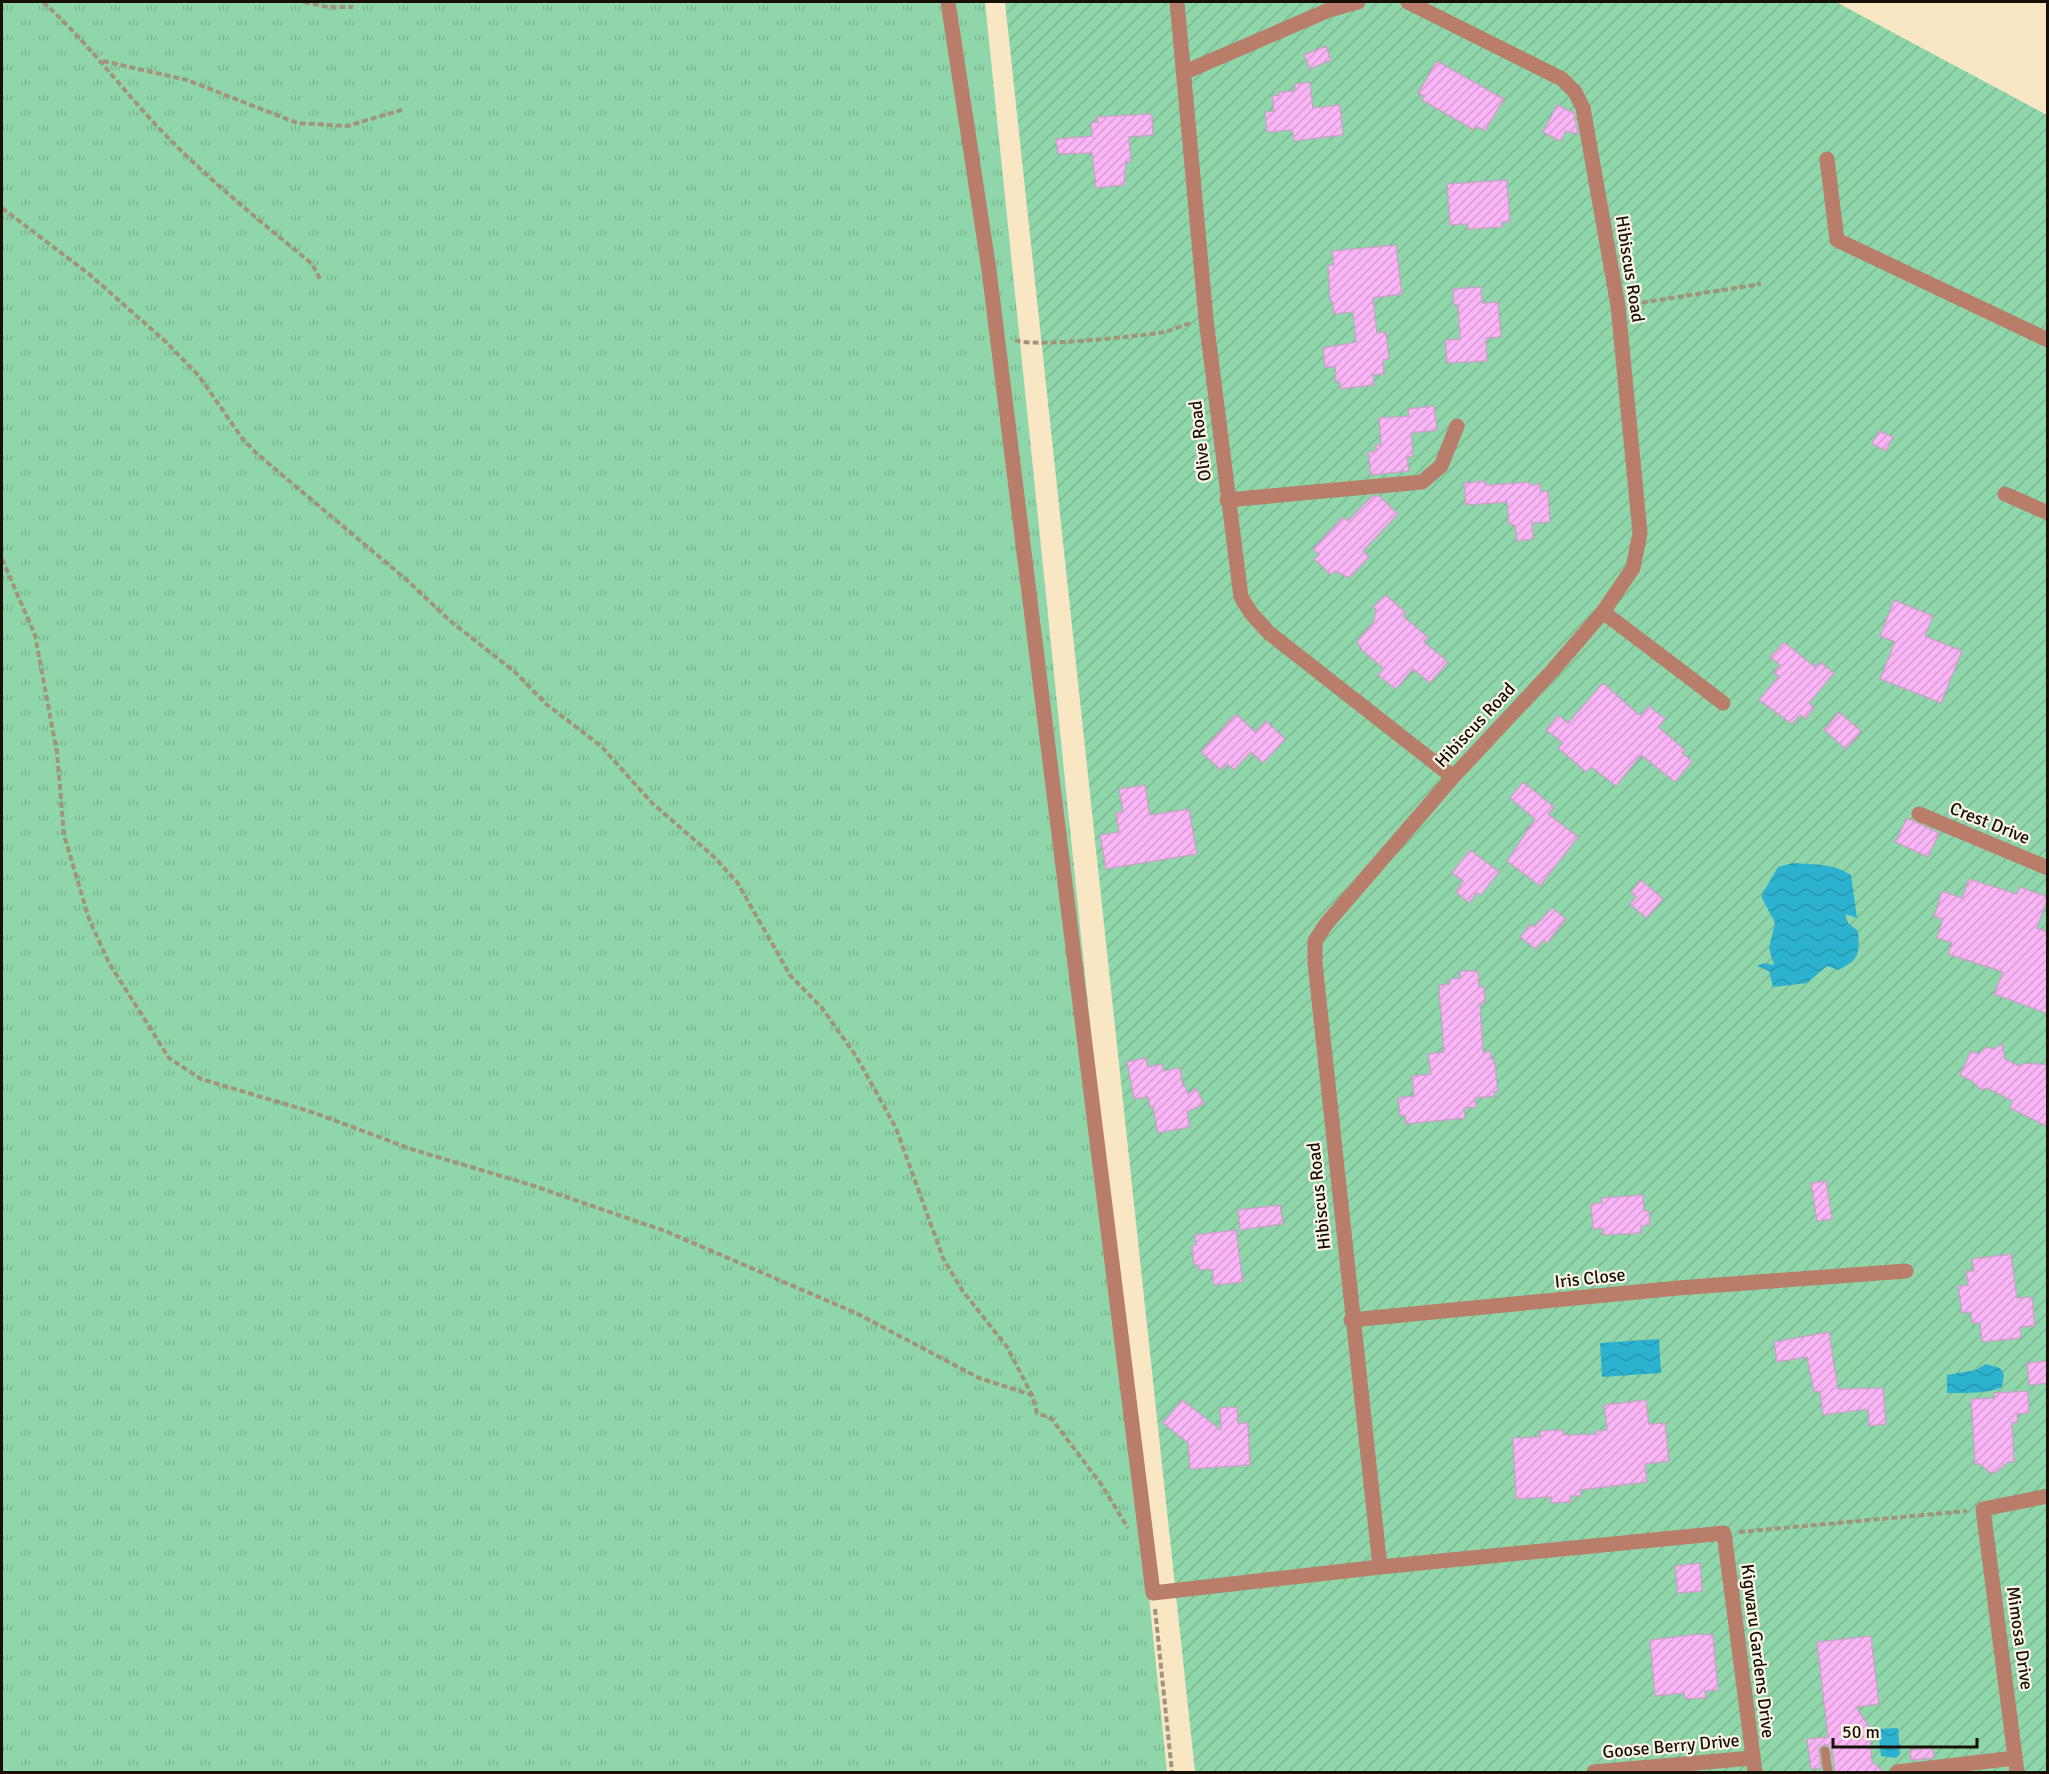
<svg xmlns="http://www.w3.org/2000/svg" width="2049" height="1774" font-family="Signika,sans-serif">
  <style>
    .grass { fill: url(#grass-tufts) }
    .garden { fill: url(#garden-furrows) }
    .water { fill: url(#water-waves) }
    .building { fill: url(#building-hatch); stroke: #c4a7c2; stroke-width: 1.5 }
    .lines { fill: none; stroke-linecap: round; stroke-linejoin: round }
    .path { stroke: #a1947a; stroke-width: 4; stroke-dasharray: 6 3; stroke-linecap: butt }
    .service { stroke: #b87e69; stroke-width: 9 }
    .minor { stroke: #b87e69; stroke-width: 15 }
    .labels { text-anchor: middle; stroke-width: 4.5; stroke-linejoin: round; paint-order: stroke }
    .street-label { font-size: 18px; fill: #171105; stroke: #fdf5e7 }
  </style>
  <defs>
    <pattern id="grass-tufts" width="24" height="20" patternUnits="userSpaceOnUse" patternTransform="scale(1.5)"><rect width="24" height="20" fill="#8fd7aa"/><path d="M3 7l-1-3M5 7V3M7 7l1-3M15 17l-1-3M17 17v-4M19 17l1-3" fill="none" stroke="#7bb891"/></pattern>
    <pattern id="garden-furrows" width="10" height="10" patternUnits="userSpaceOnUse" patternTransform="scale(1.5)"><rect width="10" height="10" fill="#8fd7aa"/><path d="M-1 1l2-2M0 10L10 0M9 11l2-2" fill="none" stroke="#7bb891"/></pattern>
    <pattern id="water-waves" width="16" height="10" patternUnits="userSpaceOnUse" patternTransform="scale(1.5)"><rect width="16" height="10" fill="#2cb2cf"/><path d="M0 5q4-4 8 0t8 0" fill="none" stroke="#2698b0"/></pattern>
    <pattern id="building-hatch" width="6" height="6" patternUnits="userSpaceOnUse" patternTransform="scale(1.5)"><rect width="6" height="6" fill="#fab5f6"/><path d="M-1 1l2-2M0 6l6-6M5 7l2-2" fill="none" stroke="#d69bd1"/></pattern>
  </defs>
  <rect width="100%" height="100%" fill="#f9e7c4"/>
  <path class="grass" d="M2,2H985L1167,1772H2Z"/>
  <path class="garden" d="M1005,2H1836L2047,115V1772H1195Z"/>
  <path class="water" d="M1793,863C1815,865 1832,863 1851,875L1857,918L1845,914L1848,923L1858,931C1860,954 1859,960 1838,970L1827,966L1807,983L1773,987L1769,971L1757,966L1764,963L1774,965L1769,948L1775,923L1761,896L1778,867Z
    M1659,1339L1661,1373L1602,1377L1600,1343Z
    M1986,1364L2000,1368L2004,1375L2002,1387C1990,1394 1963,1393 1947,1393V1375L1976,1370Z
    M1898,1728L1900,1754L1896,1758L1881,1756L1878,1729Z"/>
  <path class="building" d="M1326,46L1331,60L1310,69L1304,55Z
    M1437,61L1504,99L1485,131L1476,126L1474,130L1422,100L1424,96L1418,93Z
    M1310,82L1313,108L1340,105L1343,135L1294,141L1292,130L1267,132L1265,112L1274,111L1272,96L1279,95V92L1295,91V84Z
    M1557,105L1574,113L1578,134L1566,131L1560,141L1543,132Z
    M1148,114L1152,115L1153,135L1129,137L1131,162H1126L1124,185L1096,188L1092,153L1058,154L1056,139L1092,136L1091,122H1098L1097,117Z
    M1507,180L1510,222H1502V227L1468,229V224L1450,225L1447,184Z
    M1396,245L1402,294L1373,298L1377,333L1386,332L1389,359L1383,360L1384,374L1373,375L1374,385L1340,389V382H1336L1335,367H1325L1323,348L1356,342L1353,312L1334,314L1332,301H1330L1328,265H1334L1332,251Z
    M1481,287L1482,303L1498,302L1501,337L1486,338L1487,361L1447,363L1445,340L1460,339L1458,305H1454L1453,289Z
    M1434,406L1437,430L1411,433L1413,456L1407,457L1409,471L1371,475L1368,452L1376,451V445H1381L1379,418L1409,416L1408,409Z
    M1879,431L1893,437L1886,451L1872,444Z
    M1485,481V484L1490,485L1529,482L1530,485L1540,484L1541,492L1548,491L1550,522L1532,523L1533,539L1517,541L1515,525H1509L1507,502L1466,505L1464,483Z
    M1372,496H1379L1398,514L1363,551L1369,557L1349,578L1335,571L1331,575L1314,559L1319,555L1313,549L1343,517L1348,521Z
    M1386,595L1406,613L1403,616L1428,637L1424,642L1448,662L1430,683L1413,669L1396,689L1378,675L1384,669L1362,650L1357,642L1374,621L1376,609L1373,607Z
    M1894,600L1933,616L1925,636L1962,651L1941,703L1880,679L1895,642L1880,636Z
    M1784,642L1815,667L1820,662L1834,673L1809,703L1814,708L1805,719L1800,715L1792,724L1759,700L1779,676L1774,673L1780,665L1770,657Z
    M1603,683L1638,714L1641,715L1649,706L1665,719L1658,727L1685,750L1682,753L1692,761L1675,782L1641,755L1616,786L1591,767L1586,772L1558,748L1563,743L1546,730L1558,715L1568,723Z
    M1839,712L1861,731L1846,749L1824,730Z
    M1236,714L1255,732L1266,721L1285,739L1263,763L1251,752L1234,770L1227,764L1221,770L1201,752Z
    M1523,782L1554,807L1548,814L1578,837L1540,886L1507,861L1535,819L1510,798Z
    M1145,785L1150,815L1189,809L1197,854L1106,869L1100,835L1119,832L1116,813L1123,812L1119,789Z
    M1907,818L1939,833L1928,857L1895,842Z
    M1470,850L1499,872L1481,895L1477,893L1469,903L1456,892L1463,881L1452,873Z
    M1969,879L2017,894L2020,887L2048,897L2037,928L2048,932V1014L1994,994L2003,972L1948,954L1952,943L1937,938L1943,919L1934,917L1942,891L1962,898Z
    M1641,880L1663,899L1646,918L1630,904L1636,897L1631,892Z
    M1552,908L1566,919L1547,943L1543,940L1536,949L1520,937L1530,924L1534,927Z
    M1460,971H1478L1479,987H1484L1485,1003H1480L1483,1052L1490,1051L1491,1059L1494,1058L1498,1091L1494,1092L1495,1096L1475,1098L1476,1107L1464,1108L1465,1118L1406,1124L1405,1115L1400,1116L1398,1098L1414,1096L1412,1076L1431,1074L1428,1054L1444,1052L1439,990L1440,985L1450,984V979L1460,978Z
    M2002,1044L2005,1059L2019,1066L2025,1063L2048,1065V1127L2010,1108L2013,1101L1987,1088L1981,1090L1972,1081L1960,1075L1971,1051L1978,1054L1987,1047L1994,1049Z
    M1146,1058L1148,1067L1162,1064L1163,1071L1180,1068L1183,1086H1185L1188,1094L1196,1088L1204,1104L1187,1112L1190,1127L1158,1133L1153,1107H1150L1148,1097L1134,1099L1127,1062Z
    M1826,1181L1832,1219L1817,1221L1811,1183Z
    M1643,1195L1644,1211H1649L1650,1225L1641,1226V1233L1603,1235V1228L1593,1229L1591,1204L1602,1203L1601,1198Z
    M1280,1205L1283,1224L1240,1230L1238,1210Z
    M1236,1230L1243,1282L1214,1285L1212,1269L1199,1270L1198,1265H1194L1192,1246L1196,1245L1195,1235Z
    M2011,1254L2017,1298L2032,1297L2035,1326L2020,1327L2021,1338L1982,1342L1980,1323H1972L1971,1312L1962,1313L1958,1286L1968,1285L1966,1271H1974L1972,1259Z
    M1829,1332L1838,1389L1883,1388L1886,1424L1869,1426L1868,1409L1823,1415L1820,1391L1814,1392L1807,1357L1777,1362L1774,1342Z
    M2048,1361V1383L2029,1385L2027,1363Z
    M2028,1391L2029,1413L2017,1414L2018,1422L2012,1423L2014,1462H2008L1995,1473L1989,1472L1980,1464H1975L1971,1399L1995,1398L1994,1393Z
    M1182,1400L1221,1430L1220,1408L1237,1407L1238,1423H1248L1250,1465L1190,1469L1188,1443L1163,1423Z
    M1646,1400L1649,1424L1665,1423L1669,1461L1645,1464L1647,1482L1580,1490L1581,1496H1570L1571,1502L1551,1503V1497L1516,1499L1513,1438L1540,1437V1431L1563,1430L1564,1435L1596,1434V1431L1607,1430L1604,1405Z
    M1700,1563L1702,1591L1678,1593L1675,1566Z
    M1700,1634L1713,1635L1718,1690L1705,1691L1706,1698L1685,1699L1684,1693L1655,1696L1650,1640Z
    M1871,1636L1879,1704L1856,1707L1874,1734L1870,1740L1872,1762L1885,1773H1835L1832,1749L1825,1744L1819,1749L1821,1768L1811,1769L1807,1739L1828,1737L1817,1642Z
    M1933,1748L1934,1758L1911,1760L1910,1750Z"/>
  <g class="lines">
    <path class="path" d="M43,2C81,36 111,75 145,113C195,169 254,216 312,264L321,281
      M304,2L328,7H353
      M103,61L187,80L297,123L347,126L402,110
      M2,208L89,274L166,342L199,376L242,438L256,453L408,581L449,620L515,672L546,704L601,746L652,803L713,856L737,882L790,975L822,1008L856,1056L896,1128L943,1258L962,1290L1007,1347L1032,1395L1037,1413L1051,1418L1101,1484L1128,1528
      M1633,304L1761,284
      M1015,340C1030,348 1137,336 1159,333C1170,331 1181,326 1191,323
      M2,559L35,635L57,753L64,835L89,919L109,963L169,1058L201,1079L312,1112L414,1150L531,1185L665,1231L856,1313L979,1378L1032,1395
      M1739,1532L1967,1511
      M1155,1609L1172,1772"/>
    <path class="service" d="M1825,1751L1828,1772"/>
    <path class="minor" d="M948,2L989,270L1153,1593L1380,1567L1724,1533L1755,1772
      M1177,2L1206,319L1241,597L1251,613L1269,633L1453,777
      M1185,72L1329,10L1358,2
      M1827,159L1837,240L2048,340
      M2005,494L2048,513
      M1227,500L1422,482L1441,466L1457,426
      M1603,612L1723,703
      M1919,814L2048,868
      M1351,1320L1678,1288L1906,1271
      M1380,1567L1315,963V941L1327,923L1453,777L1553,670L1603,612L1633,568L1640,533L1618,306L1583,108L1575,92L1562,79L1408,2
      M1594,1772L1752,1758
      M1897,1772L2015,1758
      M2017,1772L1983,1509L2048,1496"/>
  </g>
  <g class="labels">
    <g class="street-label">
      <text transform="translate(1630 269) rotate(81)" y="6">Hibiscus Road</text>
      <text transform="translate(1200 441) rotate(-97)" y="6">Olive Road</text>
      <text transform="translate(1475 725) rotate(-47)" y="6">Hibiscus Road</text>
      <text transform="translate(1990 823) rotate(22)" y="6">Crest Drive</text>
      <text transform="translate(1319 1196) rotate(-96)" y="6">Hibiscus Road</text>
      <text transform="translate(1590 1278) rotate(-6)" y="6">Iris Close</text>
      <text transform="translate(2020 1638) rotate(82)" y="6">Mimosa Drive</text>
      <text transform="translate(1758 1651) rotate(83)" y="6">Kigwaru Gardens Drive</text>
      <text transform="translate(1671 1746) rotate(-5)" y="6">Goose Berry Drive</text>
    </g>
  </g>
  <rect width="2049" height="1774" fill="none" stroke="#171105" stroke-width="6"/>
  <path d="M1833 1738v9h144v-9" fill="none" stroke="#171105" stroke-width="3"/>
  <text x="1842" y="1738" font-size="18" fill="#171105" stroke="#fdf5e7" stroke-width="4.5" paint-order="stroke">50 m</text>
</svg>
